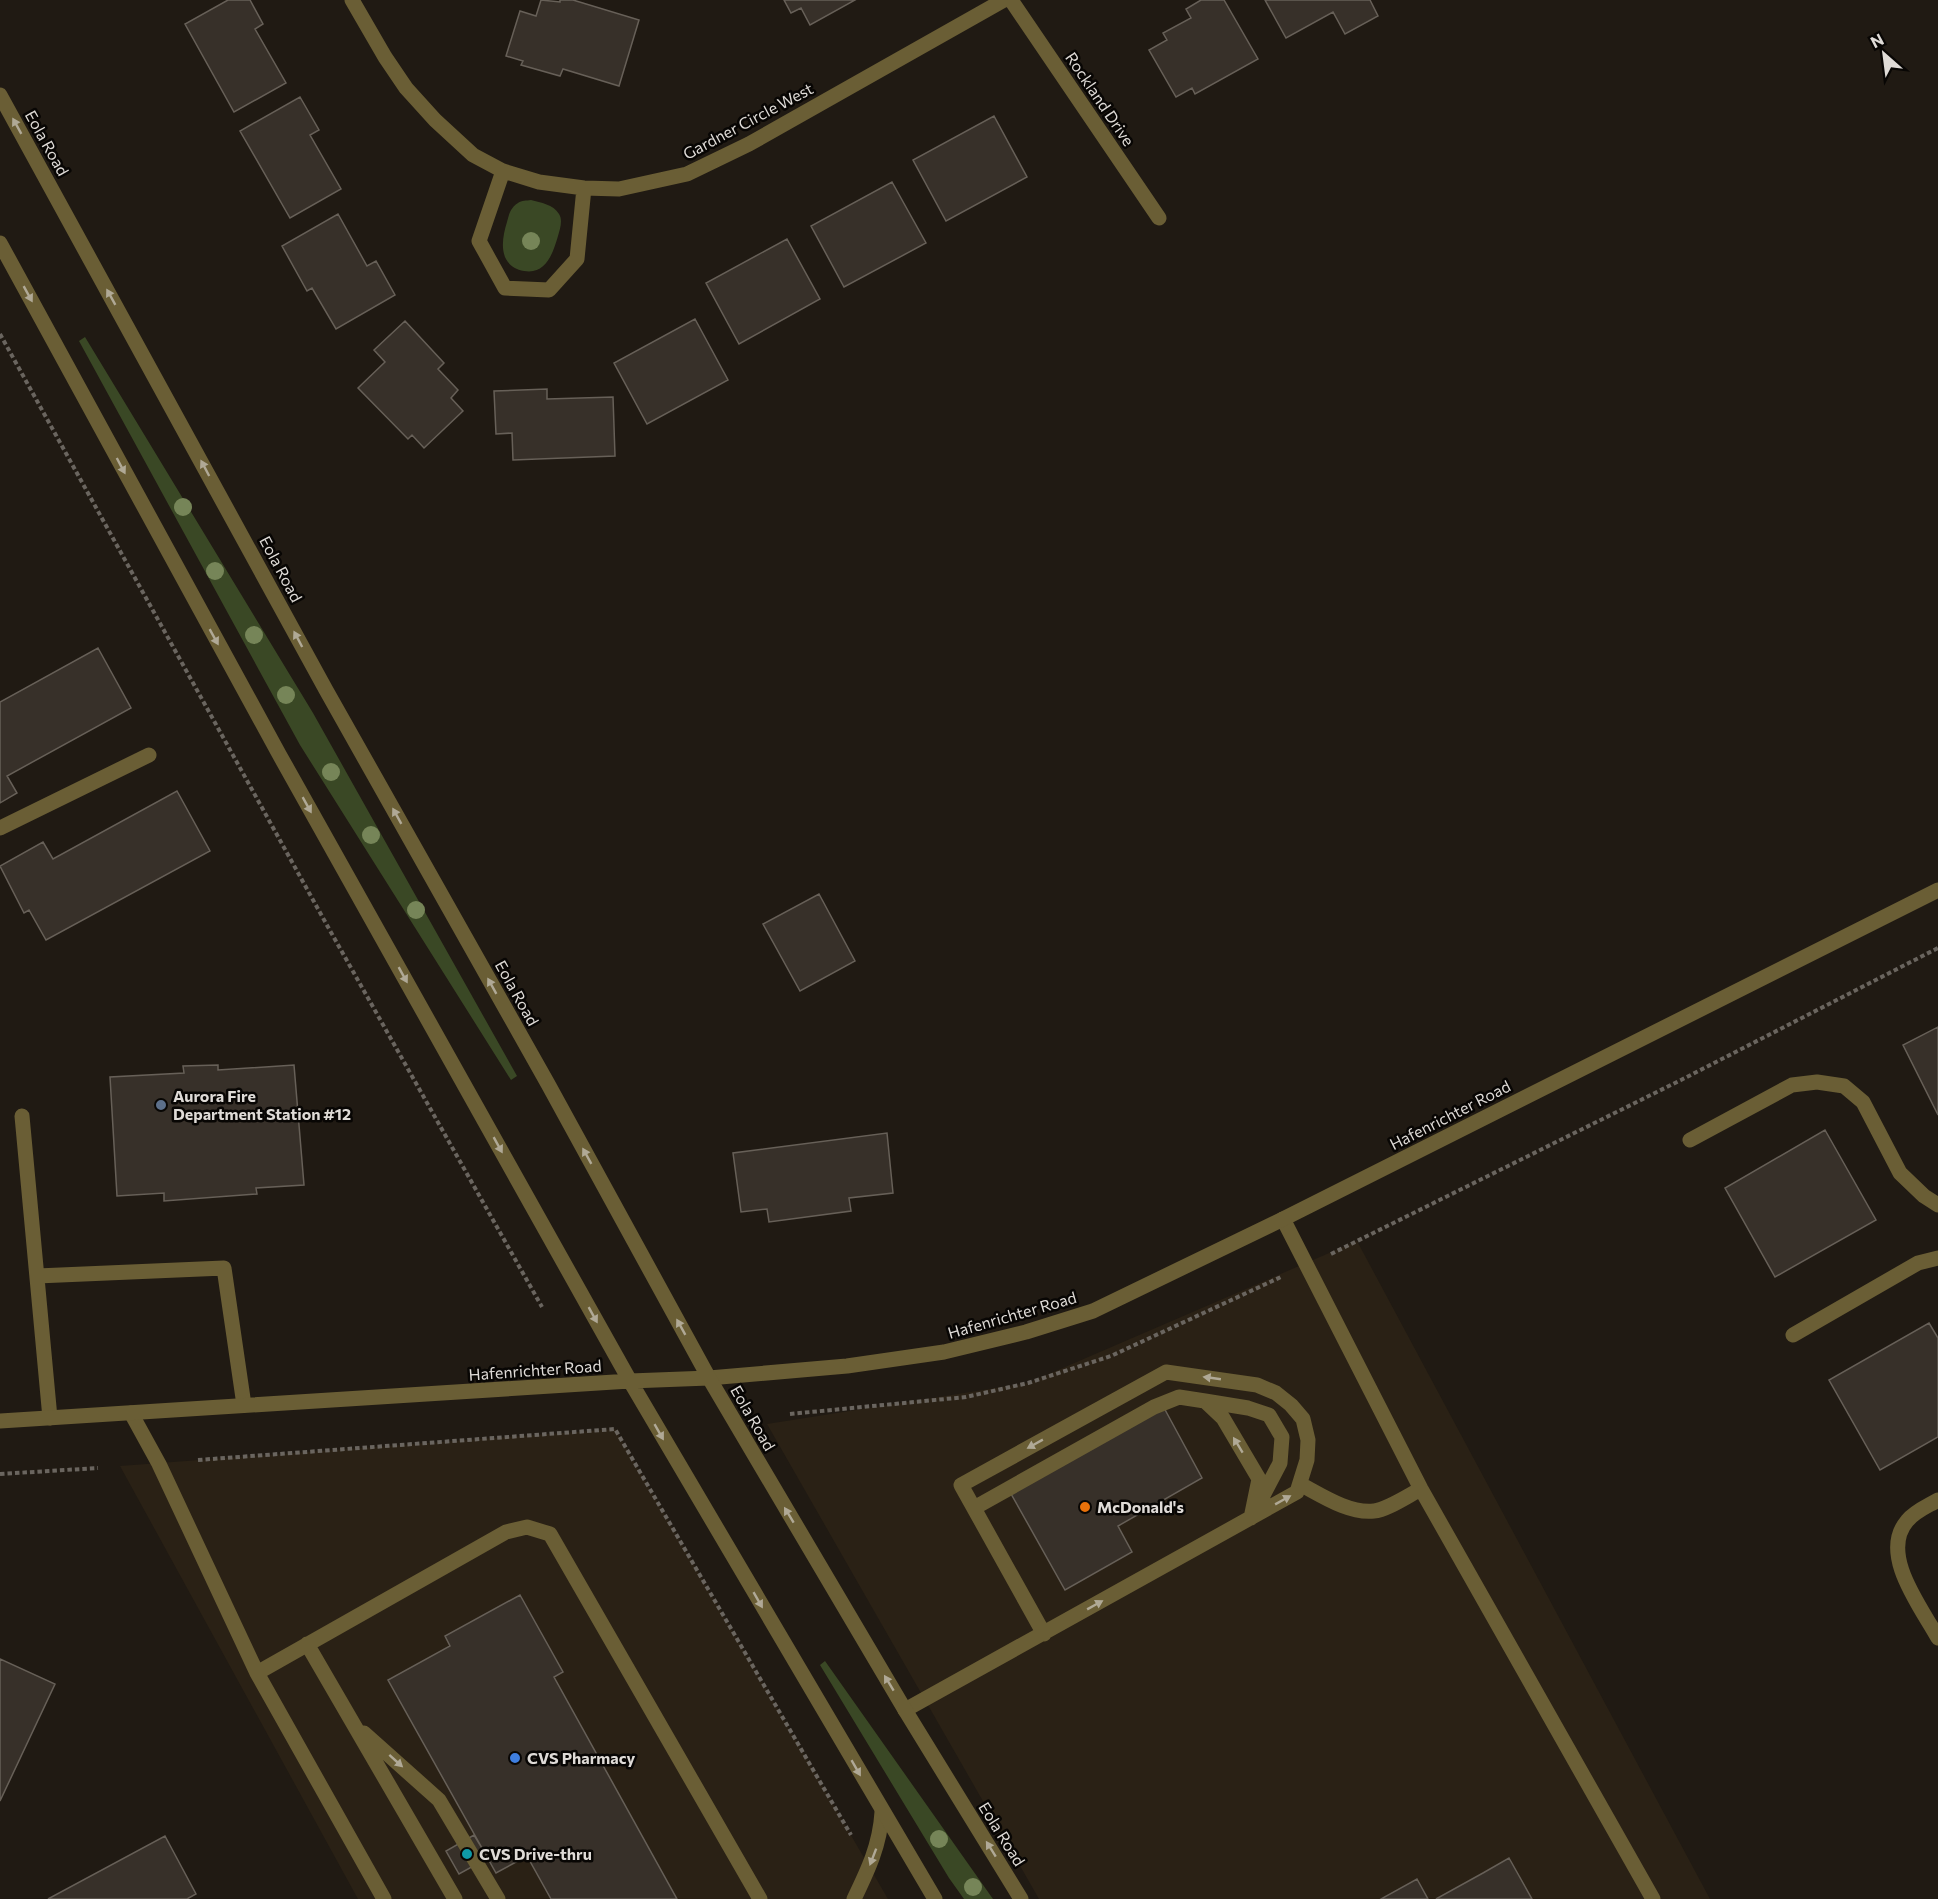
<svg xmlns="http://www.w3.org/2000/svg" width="1938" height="1899" font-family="Commissioner,sans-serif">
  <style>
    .built { fill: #2a2115 }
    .green { fill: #3a4825 }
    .building { fill: #373029; stroke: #676058; stroke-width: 1.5 }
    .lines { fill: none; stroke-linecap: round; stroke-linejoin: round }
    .path { stroke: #6a655f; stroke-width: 4; stroke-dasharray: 4.5 3; stroke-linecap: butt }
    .service { stroke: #6a5e35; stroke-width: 15 }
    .minor { stroke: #6a5e35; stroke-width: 15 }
    .tertiary { stroke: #6a5e35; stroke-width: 15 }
    .tree { fill: #768558 }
    .oneway { fill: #b0a996 }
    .service-dot { fill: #5c6f8a; stroke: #080604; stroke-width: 2 }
    .food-dot { fill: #e8710a; stroke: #080604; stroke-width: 2 }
    .shop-dot { fill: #3f7fe0; stroke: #080604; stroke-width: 2 }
    .culture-dot { fill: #0f9aa8; stroke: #080604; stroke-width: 2 }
    .labels { text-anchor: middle; stroke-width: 5; stroke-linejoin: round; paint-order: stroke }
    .street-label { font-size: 16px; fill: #dfdbd7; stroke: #080604 }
    .poi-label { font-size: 16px; font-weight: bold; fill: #dfdbd7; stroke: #080604; text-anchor: start }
  </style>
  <rect width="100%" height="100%" fill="#201a13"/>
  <path class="built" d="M1357,1241L1710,1899H1039L767,1424L1028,1383Z
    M615,1429L888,1899H358L120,1466Z"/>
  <path class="green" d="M531,200C541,203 553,204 559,214C563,220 560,229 558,236C553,253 546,275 524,271C498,266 501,241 507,222C509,215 510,208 518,203C522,200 526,201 531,200Z
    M85,337L313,713L517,1076L511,1080L300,745L79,341Z
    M825,1661L993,1899H964L949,1878L820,1665Z"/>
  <path class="building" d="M228,0H250L263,24L255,29L286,83L234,112L185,24Z
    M541,0L560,2V0H573L639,20L619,86L563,69L560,76L521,65L523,61L506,56L520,11L536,16Z
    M784,0H855L810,25L801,8L791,13Z
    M1201,0H1224L1258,59L1195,94L1192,88L1176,97L1149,50L1167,40L1163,33L1191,18L1186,9Z
    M1265,0H1370L1378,16L1345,34L1333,12L1286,38Z
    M300,97L319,130L310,135L341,189L290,218L240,131Z
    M994,116L1027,177L946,221L913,160Z
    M892,182L926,243L844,287L811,226Z
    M338,214L367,266L376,261L395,295L336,329L312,288L307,291L282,246Z
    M787,239L820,299L739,344L706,283Z
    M695,319L728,380L647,424L614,363Z
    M405,321L444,363L438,369L458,390L451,398L463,411L424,448L412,435L408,439L358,388L385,362L374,350Z
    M547,389V399L613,397L615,456L513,460L512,433L496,434L494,391Z
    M98,648L131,708L7,776L17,793L0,803V702Z
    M177,791L210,851L46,940L29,910L24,913L0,866L43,842L53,859Z
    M819,894L855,961L800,991L763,924Z
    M1938,1027V1115L1903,1045Z
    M218,1065V1070L294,1065L304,1185L256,1188L257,1194L164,1201V1193L117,1196L110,1077L184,1073L183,1066Z
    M1825,1130L1876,1220L1775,1277L1725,1188Z
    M887,1133L893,1193L849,1198L851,1211L769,1222L767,1209L741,1212L733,1153Z
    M1929,1323L1938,1338V1437L1880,1470L1829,1380Z
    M1163,1406L1202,1478L1118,1526L1132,1552L1065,1590L1010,1492Z
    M520,1595L563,1672L554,1677L677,1899H551L527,1856L496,1873L388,1680L450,1646L445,1636Z
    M0,1659L55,1684L0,1801Z
    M474,1835L488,1858L459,1874L446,1851Z
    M165,1836L196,1894L187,1899H48Z
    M1509,1858L1532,1899H1436L1483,1873Z
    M1417,1879L1428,1899H1381Z"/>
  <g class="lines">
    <path class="path" d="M0,334L328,927L542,1307
      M1331,1254L1681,1080L1938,948
      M790,1414L966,1397L1028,1383L1111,1356L1283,1276
      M198,1460L615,1429L851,1835
      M0,1474L98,1468"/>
    <path class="service" d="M0,828L149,755
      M22,1116L50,1418
      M1690,1140L1792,1085L1817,1082L1844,1086L1863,1102L1900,1173L1924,1196L1938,1205
      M1283,1219L1421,1489L1653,1899
      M37,1276L224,1268L244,1405
      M1793,1335L1918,1263L1938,1258
      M1205,1401L1248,1408L1269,1415L1282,1437L1280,1463L1258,1505
      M131,1413L159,1464L257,1673L384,1899
      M1300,1484C1321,1495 1349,1514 1374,1511C1387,1510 1409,1495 1421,1489
      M1938,1500C1928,1506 1915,1511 1907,1521C1879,1554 1921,1607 1938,1638
      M974,1508L1154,1407L1179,1397L1205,1401L1223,1418L1259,1479L1251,1518
      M307,1644L455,1899
      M257,1673L506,1532L527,1527L550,1534L760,1899
      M905,1710L1297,1492L1307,1460L1308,1440L1303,1419L1291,1405L1276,1393L1257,1385L1166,1372L961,1485L1044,1634
      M364,1733L439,1800L498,1899
      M854,1899C868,1870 880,1845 882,1812"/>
    <path class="minor" d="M352,0L385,57L406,88L435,120L473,155L503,171L539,182L584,188L619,189L687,174L749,144L1004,0
      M1011,0L1159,218
      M503,171L479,241L505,288L549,290L577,259L584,188
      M709,1378L847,1366L944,1352L1026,1332L1093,1311L1283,1219L1938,890"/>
    <path class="tertiary" d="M0,95L326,690L548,1084L709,1378L905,1710L1021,1899
      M0,243L279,754L630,1381L935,1899
      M0,1421L630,1381L709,1378"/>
  </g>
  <g class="tree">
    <circle cx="531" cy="241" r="9"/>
    <circle cx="183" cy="507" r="9"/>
    <circle cx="215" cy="571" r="9"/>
    <circle cx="254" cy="635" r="9"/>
    <circle cx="286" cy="695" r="9"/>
    <circle cx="331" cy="772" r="9"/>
    <circle cx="371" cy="835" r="9"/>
    <circle cx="416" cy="910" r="9"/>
    <circle cx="939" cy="1839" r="9"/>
    <circle cx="973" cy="1887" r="9"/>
  </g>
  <defs><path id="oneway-solid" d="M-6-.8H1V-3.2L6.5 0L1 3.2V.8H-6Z" transform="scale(1.5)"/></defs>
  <g class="oneway">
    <use href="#oneway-solid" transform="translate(17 126) rotate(-119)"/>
    <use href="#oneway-solid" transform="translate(28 294) rotate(61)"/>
    <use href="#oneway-solid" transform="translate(111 297) rotate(-119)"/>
    <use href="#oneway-solid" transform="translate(121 466) rotate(62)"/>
    <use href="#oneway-solid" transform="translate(205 468) rotate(-118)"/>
    <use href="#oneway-solid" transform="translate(214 637) rotate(61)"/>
    <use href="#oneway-solid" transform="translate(298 639) rotate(-118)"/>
    <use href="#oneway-solid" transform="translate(307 805) rotate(61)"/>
    <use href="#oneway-solid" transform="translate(397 816) rotate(-119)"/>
    <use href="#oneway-solid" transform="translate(403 975) rotate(61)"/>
    <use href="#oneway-solid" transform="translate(492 986) rotate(-119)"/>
    <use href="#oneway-solid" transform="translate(498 1145) rotate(61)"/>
    <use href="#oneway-solid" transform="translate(587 1156) rotate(-119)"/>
    <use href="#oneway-solid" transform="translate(593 1315) rotate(61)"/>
    <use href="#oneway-solid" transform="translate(681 1327) rotate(-119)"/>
    <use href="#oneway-solid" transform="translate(1212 1378) rotate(-172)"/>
    <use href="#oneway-solid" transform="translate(659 1432) rotate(60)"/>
    <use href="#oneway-solid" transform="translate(1035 1444) rotate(151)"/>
    <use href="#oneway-solid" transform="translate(1238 1445) rotate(-121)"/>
    <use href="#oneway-solid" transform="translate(1283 1500) rotate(-29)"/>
    <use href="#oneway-solid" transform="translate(789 1515) rotate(-121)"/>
    <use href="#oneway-solid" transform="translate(758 1600) rotate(60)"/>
    <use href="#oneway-solid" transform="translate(1095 1605) rotate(-29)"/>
    <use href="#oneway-solid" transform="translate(889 1683) rotate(-121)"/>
    <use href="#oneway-solid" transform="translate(396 1761) rotate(42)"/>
    <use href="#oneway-solid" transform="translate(856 1768) rotate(60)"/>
    <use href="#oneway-solid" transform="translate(991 1849) rotate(-122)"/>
    <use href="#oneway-solid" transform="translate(873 1857) rotate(111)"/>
  </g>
  <circle class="service-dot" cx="161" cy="1105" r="6"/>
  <circle class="food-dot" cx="1085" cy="1507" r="6"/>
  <circle class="shop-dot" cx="515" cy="1758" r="6"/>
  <circle class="culture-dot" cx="467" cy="1854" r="6"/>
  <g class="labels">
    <g class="street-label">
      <text transform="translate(1100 99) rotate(56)" y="6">Rockland Drive</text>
      <text transform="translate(748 121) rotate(-28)" y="6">Gardner Circle West</text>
      <text transform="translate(47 143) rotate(61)" y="6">Eola Road</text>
      <text transform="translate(281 569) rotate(62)" y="6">Eola Road</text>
      <text transform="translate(517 993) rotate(61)" y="6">Eola Road</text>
      <text transform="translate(1450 1115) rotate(-27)" y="6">Hafenrichter Road</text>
      <text transform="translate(1012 1315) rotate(-16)" y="6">Hafenrichter Road</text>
      <text transform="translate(535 1370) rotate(-4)" y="6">Hafenrichter Road</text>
      <text transform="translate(753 1418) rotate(60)" y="6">Eola Road</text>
      <text transform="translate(1002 1834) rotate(58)" y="6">Eola Road</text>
    </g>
    <g class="poi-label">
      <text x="173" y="1102">Aurora Fire<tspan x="173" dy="18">Department Station #12</tspan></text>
      <text x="1097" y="1513">McDonald's</text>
      <text x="527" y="1764">CVS Pharmacy</text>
      <text x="479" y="1860">CVS Drive-thru</text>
    </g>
  </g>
  <g transform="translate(1884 54) rotate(332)" stroke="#080604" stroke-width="4.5" paint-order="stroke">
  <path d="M0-4.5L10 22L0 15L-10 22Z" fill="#dfdbd7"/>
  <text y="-9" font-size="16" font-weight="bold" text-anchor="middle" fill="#dfdbd7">N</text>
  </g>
</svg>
